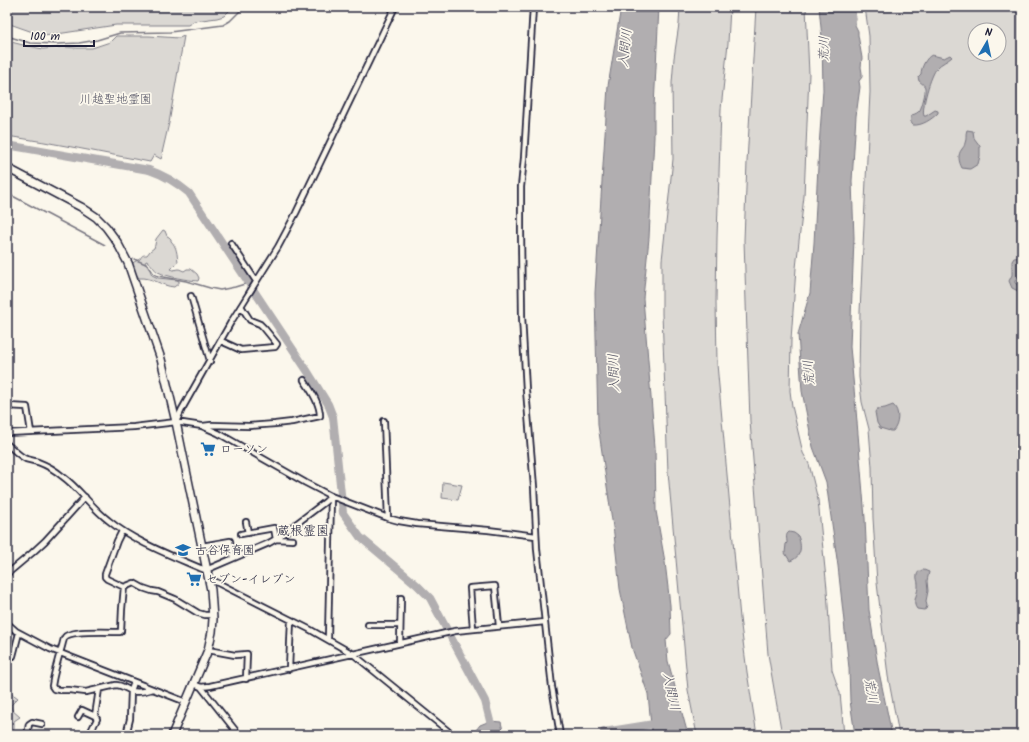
<svg xmlns="http://www.w3.org/2000/svg" width="1029" height="742" font-family="Kalam,'Klee One',sans-serif">
  <style>
    .green { fill: #dbd8d3; stroke: #7e7d87; fill-rule: evenodd }
    .water { fill: #b1aeb0; stroke: #787681 }
    .lines { fill: none; stroke-linecap: round; stroke-linejoin: round }
    .stream { stroke: #787681; stroke-width: 1.5 }
    .river { stroke: #b1aeb0; stroke-width: 8 }
    .street-casing { stroke: #22223b; stroke-width: 8 }
    .secondary-casing { stroke: #22223b; stroke-width: 10 }
    .street { stroke: #fbf7ec; stroke-width: 4.5 }
    .secondary { stroke: #fbf7ec; stroke-width: 7 }
    .labels { text-anchor: middle; stroke-width: 3.5; stroke-linejoin: round; paint-order: stroke }
    .park-label { font-size: 12px; fill: #505061; stroke: #fbf7ec }
    .poi-label { font-size: 12px; fill: #22223b; stroke: #fbf7ec; text-anchor: start }
    .water-label { font-size: 13px; font-style: italic; fill: #545364; stroke: #fbf7ec }
    .neighbourhood-label { font-size: 13px; fill: #22223b; stroke: #fbf7ec }
  </style>
  <rect width="100%" height="100%" fill="#fbf7ec"/>
  <filter id="ink" filterUnits="userSpaceOnUse"><feTurbulence type="fractalNoise" baseFrequency=".025" numOctaves="2"/><feDisplacementMap in="SourceGraphic" scale="8" xChannelSelector="R" yChannelSelector="G"/><feConvolveMatrix kernelMatrix="1 2 1 2 8 2 1 2 1" color-interpolation-filters="sRGB"/></filter>
  <g filter="url(#ink)">
    <path class="green" d="M7,7H233L224,16L217,18L194,21L188,25H116L44,36L7,23Z
      M680,7H730L728,43L721,109L717,237L716,301L717,364L740,618L747,672L757,735H697L688,690L668,472L662,314V260L673,159L672,83L674,58L679,24Z
      M756,7H806L809,74L804,196L796,268L791,340L790,391L792,406L803,453L809,464L818,500L827,589L832,670L840,693L844,735H782L768,654L750,421L747,333L744,240L747,162Z
      M865,7H1022V735H899L888,676L877,583L873,518L872,467L869,429L862,402L859,377L860,312L870,92L869,36ZM975,30H999V54H975Z
      M116,36H149L179,38L184,36L169,123L162,153L163,154L161,159L154,155L150,162C102,153 55,143 7,136V41L23,45L43,49L63,47L78,48H92L110,42Z
      M163,230L165,231L167,236L169,237L171,239V241C177,247 177,254 178,262L171,269L173,270L179,269L184,271L187,269H191L197,274L199,278L198,281C187,280 168,277 158,272C153,269 152,263 146,261L145,263L150,270L152,275L158,278L177,280L179,281V283L174,287C161,286 153,277 139,278C136,274 128,266 134,262C136,261 138,260 140,259C142,255 143,255 147,255L150,251L154,248L155,245L156,239Z
      M443,482L462,485L458,500L442,498Z
      M7,690L18,698L11,705L12,710L20,717L14,721V729L12,735H7L10,733V721L7,719Z"/>
    <path class="water" d="M621,7H659L654,107V137L649,238L643,298L655,447L656,511L665,562L670,605L671,634L666,640L668,661L688,735H652L648,694L632,648L620,589L614,534L598,425L595,293L608,86Z
      M819,7H854L856,18L855,25L858,31V35L862,58L861,67L862,73V77L859,81L860,87L856,116L852,181L854,238L850,347L856,410L865,518L869,610L878,667L892,735H855L850,701L849,668L838,566L826,482L813,447L802,391L798,334L810,293L814,243L819,147L823,90L822,38Z
      M932,55L944,58L950,55L952,57C948,61 941,63 937,68C931,74 921,108 924,116H926L935,110L938,111V113C932,119 922,126 913,125C910,122 910,119 912,115C915,114 918,113 920,110C922,106 926,92 925,88C925,85 921,83 919,81L918,77L921,74C921,68 926,57 932,55Z
      M967,130L973,131L974,138L980,146V156L978,164L970,169L962,168C959,162 957,155 962,149C964,146 964,147 965,143C967,139 965,134 967,130Z
      M1022,257V274L1018,276L1015,281V283C1017,285 1019,285 1022,284V291H1018L1012,288L1009,281L1012,275V261L1014,258Z
      M893,405C900,411 899,424 893,431H890L880,428L877,423L875,412L877,409L885,408Z
      M789,532L794,533L798,536C802,546 802,557 790,561L785,553L786,544L787,543C787,538 785,535 789,532Z
      M924,570L929,572L927,581L928,591L926,601L927,606L926,609L924,610L917,609C911,602 919,593 918,584C918,581 916,578 917,575C918,571 921,570 924,570Z
      M490,721L501,722L504,735H472L480,725Z"/>
    <g class="lines">
      <path class="stream" d="M7,36L30,43L58,44L79,43L97,40L120,33L170,32L223,25L230,21L244,7
        M7,193L105,245
        M134,259L148,265L154,274L158,276L186,281L210,288L220,290L235,287L248,283"/>
      <path class="river" d="M7,145L149,170C164,175 177,183 189,193L308,372L328,404L333,417L343,513L360,537L417,585L430,598L485,701L490,721L497,733V735
        M604,732L660,723"/>
      <g class="street-casing">
        <path id="street" d="M533,7L524,158L521,187V231L522,316L526,390L534,487L537,549L552,687L560,735
          M231,243L256,281
          M191,296L210,361
          M221,341L241,350L275,347L277,344L264,328L260,324L250,320L241,306
          M7,406L27,407L31,432
          M384,421L388,518
          M176,422L182,409L231,322L278,247L296,213L395,7
          M203,426L211,425L249,426L275,424L292,422L320,416C320,403 311,391 304,380
          M7,433L134,427L176,422L202,426L218,433L306,483L331,496L388,518L399,521L417,524L488,530L536,536
          M7,444C13,449 19,456 26,459C30,460 34,461 38,462C46,465 55,470 62,476C79,488 91,507 108,520C133,541 170,555 200,568L206,570L269,543L276,539L325,502L331,496
          M246,522L248,533
          M122,531L117,541L105,574V577L107,579L124,587L134,583L143,588L152,591L158,592L175,599L198,613L205,615H213
          M241,534L274,528L276,539L293,540
          M202,546L230,541L233,558
          M7,574L32,553L45,541L85,497
          M208,578L309,629L353,654L448,731
          M124,587L122,609L121,631L120,632C110,632 71,630 65,637C63,640 63,643 62,646C58,659 54,672 52,686L54,689L59,690H69L86,692L116,685C122,685 126,689 132,691C138,693 146,691 152,689
          M7,623L16,631L50,649L186,702
          M368,625H400
          M473,629L470,588L495,586L499,626
          M328,639L331,496
          M400,643L401,598
          M208,650L235,655L247,654L246,679
          M13,656L19,633
          M289,669L291,620
          M194,684L201,687L210,686L455,631L545,622
          M201,687L239,735
          M99,689L95,716L97,719L91,731L100,735
          M78,717L82,710L95,716
          M27,735L29,724L32,722L42,724
          M126,735L130,719L131,691L134,682"/>
      </g>
      <g class="secondary-casing">
        <path id="secondary" d="M7,168L81,207L96,217L106,227L117,242L128,263L161,359L176,422L211,590L213,619L212,632L208,650L172,735"/>
      </g>
      <use href="#street" class="street"/>
      <use href="#secondary" class="secondary"/>
    </g>
  </g>
  <defs>
    <g id="supermarket-bare" transform="scale(1.2)"><path d="M-6-5.5h2.5l.6 2H6L4.5 2H-2.5L-4.4-4H-6ZM-1.5 3.2a1.3 1.3 0 1 0 .1 0ZM3 3.2a1.3 1.3 0 1 0 .1 0Z" fill="#1f6fb2" stroke="#fbf7ec" stroke-width="2.5" paint-order="stroke"/></g>
    <g id="school-bare" transform="scale(1.2)"><path d="M0-5L7-2L0 1L-7-2ZM-4 1L0 2.5L4 1V4Q0 6-4 4Z" fill="#1f6fb2" stroke="#fbf7ec" stroke-width="2.5" paint-order="stroke"/></g>
  </defs>
  <g fill-rule="evenodd">
    <use href="#supermarket-bare" x="208" y="449"/>
    <use href="#school-bare" x="183" y="550"/>
    <use href="#supermarket-bare" x="194" y="579"/>
  </g>
  <g class="labels">
    <g class="park-label">
      <text x="116" y="103">川越聖地霊園</text>
    </g>
    <g class="poi-label">
      <text x="220" y="453">ローソン</text>
      <text x="195" y="554">古谷保育園</text>
      <text x="206" y="583">セブン-イレブン</text>
    </g>
    <g class="water-label">
      <text transform="translate(624 48) rotate(-84)" y="5">入間川</text>
      <text transform="translate(823 49) rotate(-89)" y="5">荒川</text>
      <text transform="translate(613 373) rotate(-93)" y="5">入間川</text>
      <text transform="translate(808 373) rotate(-95)" y="5">荒川</text>
      <text transform="translate(672 691) rotate(78)" y="5">入間川</text>
      <text transform="translate(872 691) rotate(80)" y="5">荒川</text>
    </g>
    <g class="neighbourhood-label">
      <text x="303" y="535">蔵根霊園</text>
    </g>
  </g>
  <rect width="1029" height="742" fill="none" stroke="#fbf7ec" stroke-width="24"/>
  <rect x="12" y="12" width="1005" height="718" fill="none" stroke="#22223b" stroke-width="1.5" filter="url(#ink)"/>
  <g transform="translate(987 42) rotate(9)"><circle r="19" fill="#fbf7ec" stroke="#a4a2a5"/>
  <path d="M0-3L7 15L0 10L-7 15Z" fill="#1f6fb2"/>
  <text y="-6" font-size="11" font-weight="bold" text-anchor="middle" fill="#22223b">N</text>
  </g>
  <path d="M24 40v6h70v-6" fill="none" stroke="#22223b" stroke-width="2"/>
  <text x="30" y="40" font-size="12" fill="#22223b" stroke="#fbf7ec" stroke-width="3" paint-order="stroke">100 m</text>
</svg>
